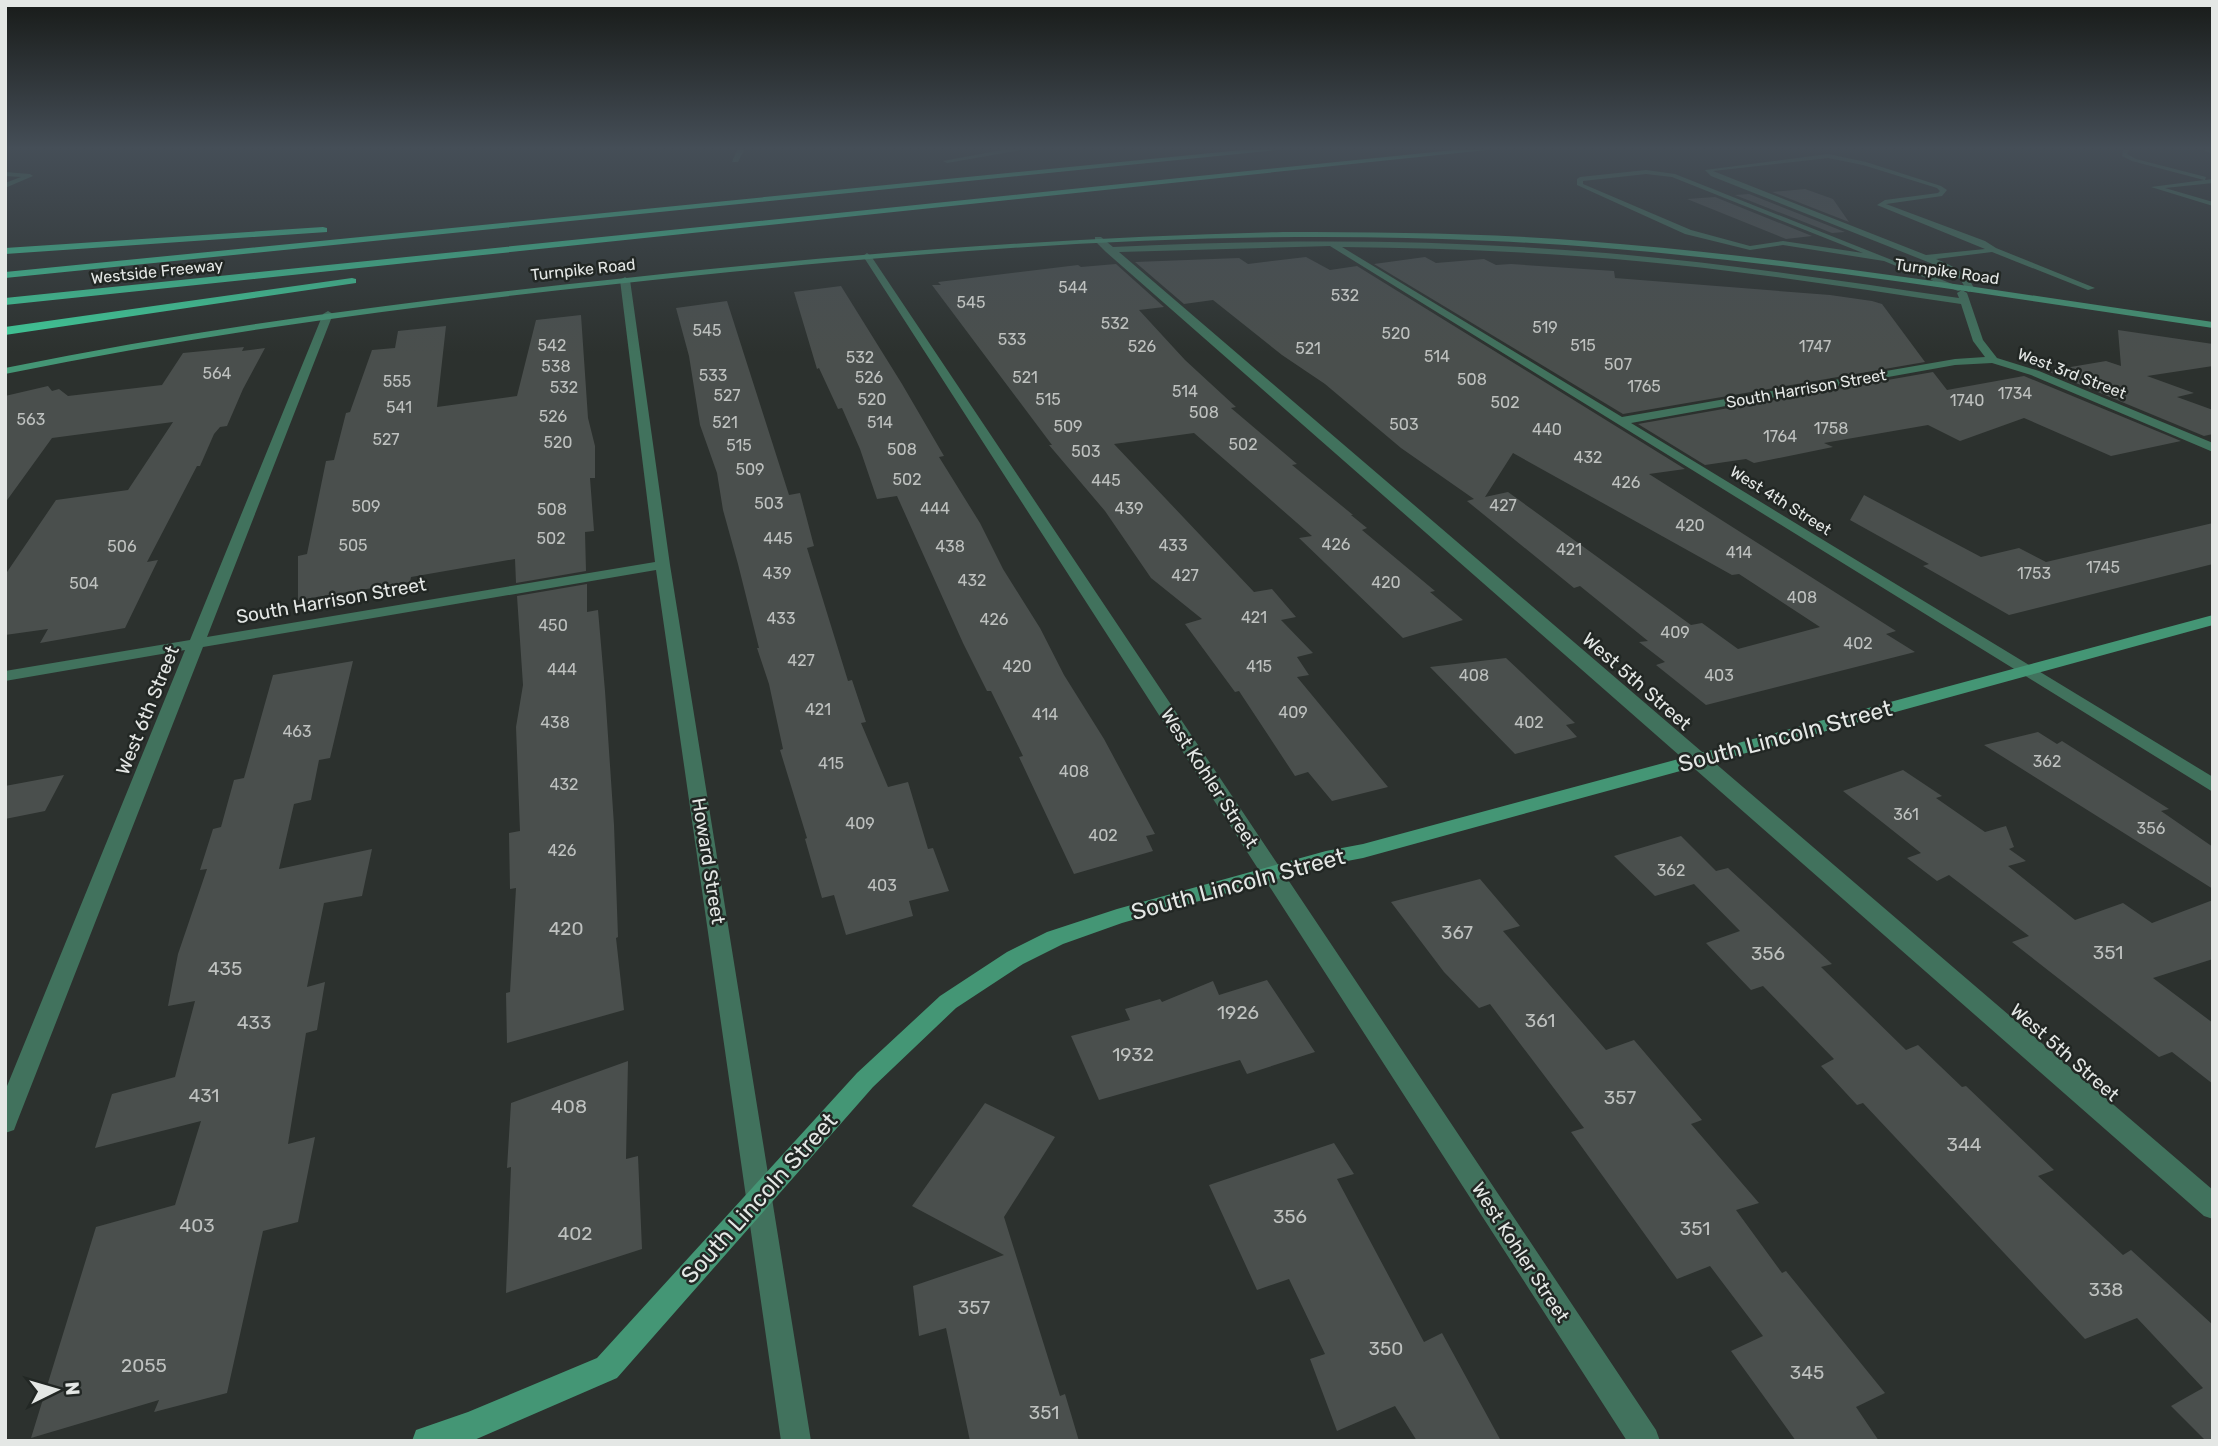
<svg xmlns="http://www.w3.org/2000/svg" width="2218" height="1446" font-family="Rubik,sans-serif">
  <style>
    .building { fill: #4a4f4d; fill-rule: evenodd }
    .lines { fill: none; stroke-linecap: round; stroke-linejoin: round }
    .lane { fill: #41725d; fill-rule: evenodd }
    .street { fill: #41725d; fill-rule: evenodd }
    .secondary { fill: #449675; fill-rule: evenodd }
    .highway { fill: #3fcc99; fill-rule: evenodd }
    .labels { text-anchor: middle; stroke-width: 5; stroke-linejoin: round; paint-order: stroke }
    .far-street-label { font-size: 16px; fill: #e4e7e5; stroke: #222724 }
    .number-label { font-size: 16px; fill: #bec1bf }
    .street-label { font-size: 19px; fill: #e4e7e5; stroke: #222724 }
    .near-number-label { font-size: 19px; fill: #bec1bf }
    .near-street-label { font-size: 23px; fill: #e4e7e5; stroke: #222724 }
  </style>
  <rect width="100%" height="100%" fill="#2c312e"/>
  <path class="building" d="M1805,189L1833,199L1849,222L1772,192Z
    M1749,194L1845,232L1832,233L1735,195Z
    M1715,197L1812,236L1786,239L1687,199Z
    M1306,257L1330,270L1357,266L1685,469L1649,474L1896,631L1886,634L1915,652L1706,705L1656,665L1665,662L1639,642L1648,641L1580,586L1574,588L1467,501L1474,499L1401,448L1325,384L1282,355L1213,300L1184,304L1135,262L1239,258L1248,264ZM1513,453L1732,575L1739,574L1820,627L1738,649L1702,623L1691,625L1508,492L1485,497Z
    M1425,257L1436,263L1484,259L1496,265L1511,264L1614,271L1615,278L1830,295L1872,301L1882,304L1925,362L1623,414L1374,264Z
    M1116,264L1164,307L1139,310L1185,360L1236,407L1231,408L1297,464L1292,465L1353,515H1351L1367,528L1362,530L1435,591L1430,592L1463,620L1403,638L1299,538L1312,536L1194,433L1114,444L1254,592L1272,589L1296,617L1281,620L1313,653L1297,657L1309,675L1297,677L1388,787L1332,801L1308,772L1295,776L1239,691L1235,692L1185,624L1202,619L1151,578L1105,511L1049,445H1052L932,285H941L938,282L1078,265L1081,267Z
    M841,286L902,384L944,456L939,457L980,523L1003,569L1040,628L1064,675L1104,739L1155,834L1146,836L1153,851L1074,874L1019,757L1023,756L991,691H987L963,643L897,496L877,499L860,449L842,408L838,409L819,368L817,369L794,292Z
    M727,301L789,495L800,493L814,546L807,548L848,681L852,680L866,722L861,723L888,787L908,782L928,849L933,848L949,891L909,901L913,916L846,935L834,895L822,898L805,839L807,838L780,750L783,749L769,684L757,648H759L738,564L723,510L717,473L700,425L689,356L676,308Z
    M581,315L588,418L595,446V478H590L594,531L585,532L586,571L516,583L515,559L411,577L410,582L298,600V556L307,554L326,461L334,460L346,413L350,412L372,350L395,348L398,331L446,326L437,407L517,396L536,320Z
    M2118,330L2213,344V366L2147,376L2194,393L2177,397L2213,410V434L2204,436L2047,371L2106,361L2121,366Z
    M244,347L242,351L265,348L243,389L227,426L220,427L214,434L200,466H197L147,562L158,560L125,628L40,643L48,629L5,635V575L56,500L128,490L173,422L52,438L5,503V396L48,386L52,391L59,389L68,396L162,385L183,353Z
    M1933,372L1947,390L2024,376L2181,441L2111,456L2024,418L1960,441L1928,425L1824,443L1833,447L1754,463L1746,459L1705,465L1638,424Z
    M1864,495L1981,557L2019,548L2046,562L2213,523V564L2009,615L1923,566L1929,564L1850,520Z
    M587,584V612L598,610L605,691L614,825L618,937L616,938L624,1010L507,1043L506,993L510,992L516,888L510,889L509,833L520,831L516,727L523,685L517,596Z
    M1506,658L1575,723L1566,725L1577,737L1515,754L1430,667Z
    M353,661L330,758L319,760L311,800L294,804L279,869L372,849L362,896L324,903L307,987L325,982L317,1030L306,1033L288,1144L315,1137L298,1222L263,1231L227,1393L154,1412L159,1400L31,1438L96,1227L175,1205L201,1121L95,1148L112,1094L175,1077L195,1001L168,1006L178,954L207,869L200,870L213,829L221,827L234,780L244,778L273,675Z
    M2038,732L2057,744L2062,741L2169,809L2161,811L2213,847V889L1984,745Z
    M1903,770L1942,796L1936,798L1985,832L2006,826L2014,847L2009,849L2026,861L2008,866L2075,920L2123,903L2152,923L2213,900V959L2153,978L2213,1023V1084L2172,1052L2159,1057L2012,942L2029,936L1949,875L1937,881L1907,858L1921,853L1843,791Z
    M64,775L45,811L5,819V786Z
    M1681,836L1716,871L1728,868L1832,964L1821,967L1906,1050L1918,1045L1962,1087L1966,1086L2054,1170L2038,1176L2123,1255L2131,1250L2213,1325V1441H2206L2171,1406L2203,1388L2137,1318L2085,1339L1863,1103L1857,1105L1821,1066L1834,1059L1763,986L1751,990L1706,943L1740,931L1694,884L1655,896L1614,856Z
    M1480,879L1520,926L1503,931L1606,1050L1634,1040L1702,1120L1691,1124L1759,1203L1736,1210L1782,1273L1786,1271L1885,1393L1856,1407L1879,1441H1796L1731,1351L1763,1336L1710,1266L1677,1279L1571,1132L1584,1128L1490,1004L1479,1008L1444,972L1391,902Z
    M1267,980L1315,1052L1247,1074L1240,1060L1099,1100L1071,1036L1130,1020L1125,1009L1160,999L1162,1002L1213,981L1219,995Z
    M628,1061L626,1159L638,1156L642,1249L506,1293L511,1167L507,1168L511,1103Z
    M985,1103L1055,1137L1004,1217L1060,1396L1065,1394L1079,1441H970L946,1328L919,1336L913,1286L1004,1255L912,1206Z
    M1334,1143L1354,1174L1337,1179L1424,1342L1442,1333L1501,1441H1417L1395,1406L1337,1431L1310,1359L1325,1354L1289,1279L1257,1290L1209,1185Z"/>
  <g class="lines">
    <path class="lane" d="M2123,150H2129L2127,154L2136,159L2206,177L2205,180L2213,179V183L2165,188L2213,202V206L2151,187L2204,180L2132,161L2122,156Z
      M2204,150H2213V154L2205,151Z
      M1828,154L1866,162L1941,186L1947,190L1942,196L1886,204L1985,241L1996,248L2095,288L2088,290L1992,252L1936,259C1953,266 1967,272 1975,290L1968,292L1960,279L1943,268L1711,176L1705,170ZM1828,158L1863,165L1937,188L1940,191L1938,193L1885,200L1877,205L1985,249L1926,255L1713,171Z
      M1646,170L1675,174L1965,289L1958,291L1884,261L1783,245L1750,250L1685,234L1577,185V179L1580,177ZM1646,174L1672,177L1863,253L1783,241L1750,246L1691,230L1583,184V181Z
      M5,172L30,174L33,176L5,188V183L21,177L5,176Z"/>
    <path class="street" d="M737,150H744L738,162H732Z
      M1002,150H1021L947,163L943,161Z
      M1095,237H1101L1113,247C1277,239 1442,239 1606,253C1724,263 1841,281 1959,298L1957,293L1962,290L1967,293L1983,340L1997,358L2039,371L2213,443V452L2031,375L1992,363L1955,365L1631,423L2213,777V792L1330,246L1119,252L2213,1190V1219L2204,1216L1106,252L1095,241ZM1342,247C1454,248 1565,253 1677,265C1772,275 1866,290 1961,304L1973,341L1985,357L1955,359L1622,417Z
      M867,253L871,256L1656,1430L1660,1441H1627L863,256Z
      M625,277L630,280L670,565L811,1441H781L656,570L203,647L17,1122L14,1130L5,1133V1091L185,650L5,681V671L190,640L323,314L328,311L333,314L207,637L655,562L620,280Z"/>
    <path class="secondary" d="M1283,232C1384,232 1484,233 1584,241C1795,257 2004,292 2213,322V328C1974,293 1734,252 1493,241C1228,228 964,248 701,275C468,299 235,327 5,374V368C211,326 417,300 626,278C845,254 1063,237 1283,232Z
      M2213,615V625L1363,858L1326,865L1122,923L1063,944L1023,964L956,1008L873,1087L617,1378L472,1441H412L416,1430L468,1412L597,1358L857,1073L940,996L1007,952L1047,932L1117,909L1326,851L1363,844Z"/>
    <path class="highway" d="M1242,150H1276L5,278V272Z
      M1454,150H1486L5,305V298Z
      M323,227L327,228V232L5,254V248Z
      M352,278L356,279V283L5,335V327Z"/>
  </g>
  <linearGradient id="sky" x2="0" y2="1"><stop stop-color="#181b19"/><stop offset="0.42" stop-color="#454e57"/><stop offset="1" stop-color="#454e57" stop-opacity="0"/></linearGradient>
  <rect width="2218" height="353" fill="url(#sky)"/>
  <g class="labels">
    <g class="far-street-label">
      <text transform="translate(583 269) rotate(-6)" y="6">Turnpike Road</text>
      <text transform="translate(157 271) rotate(-6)" y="6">Westside Freeway</text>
      <text transform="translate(1947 271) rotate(8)" y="6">Turnpike Road</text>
      <text transform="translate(2072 373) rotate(21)" y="6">West 3rd Street</text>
      <text transform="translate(1806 388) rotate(-10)" y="6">South Harrison Street</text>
      <text transform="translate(1781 500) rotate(32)" y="6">West 4th Street</text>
    </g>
    <g class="number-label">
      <text x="1073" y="293">544</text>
      <text x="1345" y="301">532</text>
      <text x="971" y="308">545</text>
      <text x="1115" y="329">532</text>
      <text x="1545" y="333">519</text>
      <text x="707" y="336">545</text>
      <text x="1396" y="339">520</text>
      <text x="1012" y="345">533</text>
      <text x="552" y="351">542</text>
      <text x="1583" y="351">515</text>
      <text x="1142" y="352">526</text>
      <text x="1815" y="352">1747</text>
      <text x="1308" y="354">521</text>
      <text x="1437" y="362">514</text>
      <text x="860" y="363">532</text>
      <text x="1618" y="370">507</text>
      <text x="556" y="372">538</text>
      <text x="217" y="379">564</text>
      <text x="713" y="381">533</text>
      <text x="869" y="383">526</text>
      <text x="1025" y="383">521</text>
      <text x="1472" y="385">508</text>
      <text x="397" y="387">555</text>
      <text x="1644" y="392">1765</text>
      <text x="564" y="393">532</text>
      <text x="1185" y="397">514</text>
      <text x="2015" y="399">1734</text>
      <text x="727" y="401">527</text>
      <text x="872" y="405">520</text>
      <text x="1048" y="405">515</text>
      <text x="1967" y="406">1740</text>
      <text x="1505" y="408">502</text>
      <text x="399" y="413">541</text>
      <text x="1204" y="418">508</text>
      <text x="553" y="422">526</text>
      <text x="31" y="425">563</text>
      <text x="725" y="428">521</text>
      <text x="880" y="428">514</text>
      <text x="1404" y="430">503</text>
      <text x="1068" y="432">509</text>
      <text x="1831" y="434">1758</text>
      <text x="1547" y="435">440</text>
      <text x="1780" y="442">1764</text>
      <text x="386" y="445">527</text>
      <text x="558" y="448">520</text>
      <text x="1243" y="450">502</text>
      <text x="739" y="451">515</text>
      <text x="902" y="455">508</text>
      <text x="1086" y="457">503</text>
      <text x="1588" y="463">432</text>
      <text x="750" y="475">509</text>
      <text x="907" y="485">502</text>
      <text x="1106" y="486">445</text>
      <text x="1626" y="488">426</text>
      <text x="769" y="509">503</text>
      <text x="1503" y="511">427</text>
      <text x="366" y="512">509</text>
      <text x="935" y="514">444</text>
      <text x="1129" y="514">439</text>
      <text x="552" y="515">508</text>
      <text x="1690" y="531">420</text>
      <text x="551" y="544">502</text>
      <text x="778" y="544">445</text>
      <text x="1336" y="550">426</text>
      <text x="353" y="551">505</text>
      <text x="1173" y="551">433</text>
      <text x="122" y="552">506</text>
      <text x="950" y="552">438</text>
      <text x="1569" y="555">421</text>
      <text x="1739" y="558">414</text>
      <text x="2103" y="573">1745</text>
      <text x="777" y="579">439</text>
      <text x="2034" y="579">1753</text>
      <text x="1185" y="581">427</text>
      <text x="972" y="586">432</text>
      <text x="1386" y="588">420</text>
      <text x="84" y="589">504</text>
      <text x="1802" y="603">408</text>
      <text x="1254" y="623">421</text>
      <text x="781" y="624">433</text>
      <text x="994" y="625">426</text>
      <text x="553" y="631">450</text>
      <text x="1675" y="638">409</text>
      <text x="1858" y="649">402</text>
      <text x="801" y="666">427</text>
      <text x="1017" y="672">420</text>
      <text x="1259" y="672">415</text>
      <text x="562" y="675">444</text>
      <text x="1474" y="681">408</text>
      <text x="1719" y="681">403</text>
      <text x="818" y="715">421</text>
      <text x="1293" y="718">409</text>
      <text x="1045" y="720">414</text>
      <text x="555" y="728">438</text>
      <text x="1529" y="728">402</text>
      <text x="297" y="737">463</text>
      <text x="2047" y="767">362</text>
      <text x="831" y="769">415</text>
      <text x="1074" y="777">408</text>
      <text x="564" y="790">432</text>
      <text x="1906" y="820">361</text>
      <text x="860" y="829">409</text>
      <text x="2151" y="834">356</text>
      <text x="1103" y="841">402</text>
      <text x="562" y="856">426</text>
      <text x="1671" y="876">362</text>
      <text x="882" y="891">403</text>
    </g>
    <g class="street-label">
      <text transform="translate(331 600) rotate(-10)" y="7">South Harrison Street</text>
      <text transform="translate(1637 681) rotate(41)" y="7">West 5th Street</text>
      <text transform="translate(147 710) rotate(-68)" y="7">West 6th Street</text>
      <text transform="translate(1210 778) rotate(57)" y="7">West Kohler Street</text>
      <text transform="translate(709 861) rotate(81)" y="7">Howard Street</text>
      <text transform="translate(2065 1052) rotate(41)" y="7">West 5th Street</text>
      <text transform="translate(1521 1252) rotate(57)" y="7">West Kohler Street</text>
    </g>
    <g class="near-number-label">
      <text x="566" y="935">420</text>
      <text x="1457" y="939">367</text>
      <text x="2108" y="959">351</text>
      <text x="1768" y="960">356</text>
      <text x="225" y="975">435</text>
      <text x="1238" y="1019">1926</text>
      <text x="1540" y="1027">361</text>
      <text x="254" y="1029">433</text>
      <text x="1133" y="1061">1932</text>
      <text x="204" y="1102">431</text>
      <text x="1620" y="1104">357</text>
      <text x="569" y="1113">408</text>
      <text x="1964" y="1151">344</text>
      <text x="1290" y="1223">356</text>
      <text x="197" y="1232">403</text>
      <text x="1695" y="1235">351</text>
      <text x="575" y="1240">402</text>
      <text x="2106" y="1296">338</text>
      <text x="974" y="1314">357</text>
      <text x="1386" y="1355">350</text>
      <text x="144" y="1372">2055</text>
      <text x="1807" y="1379">345</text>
      <text x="1044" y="1419">351</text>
    </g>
    <g class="near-street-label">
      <text transform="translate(1785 736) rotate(-15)" y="8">South Lincoln Street</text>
      <text transform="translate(1238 884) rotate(-15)" y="8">South Lincoln Street</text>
      <text transform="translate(759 1198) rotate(-48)" y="8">South Lincoln Street</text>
    </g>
  </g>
  <rect width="2218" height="1446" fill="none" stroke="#e4e7e5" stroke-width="14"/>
  <g transform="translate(56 1390) rotate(85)" stroke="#222724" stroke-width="5" paint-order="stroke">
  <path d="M0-5L12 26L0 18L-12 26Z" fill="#e4e7e5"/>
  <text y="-10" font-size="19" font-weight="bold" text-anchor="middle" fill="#e4e7e5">N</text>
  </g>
</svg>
